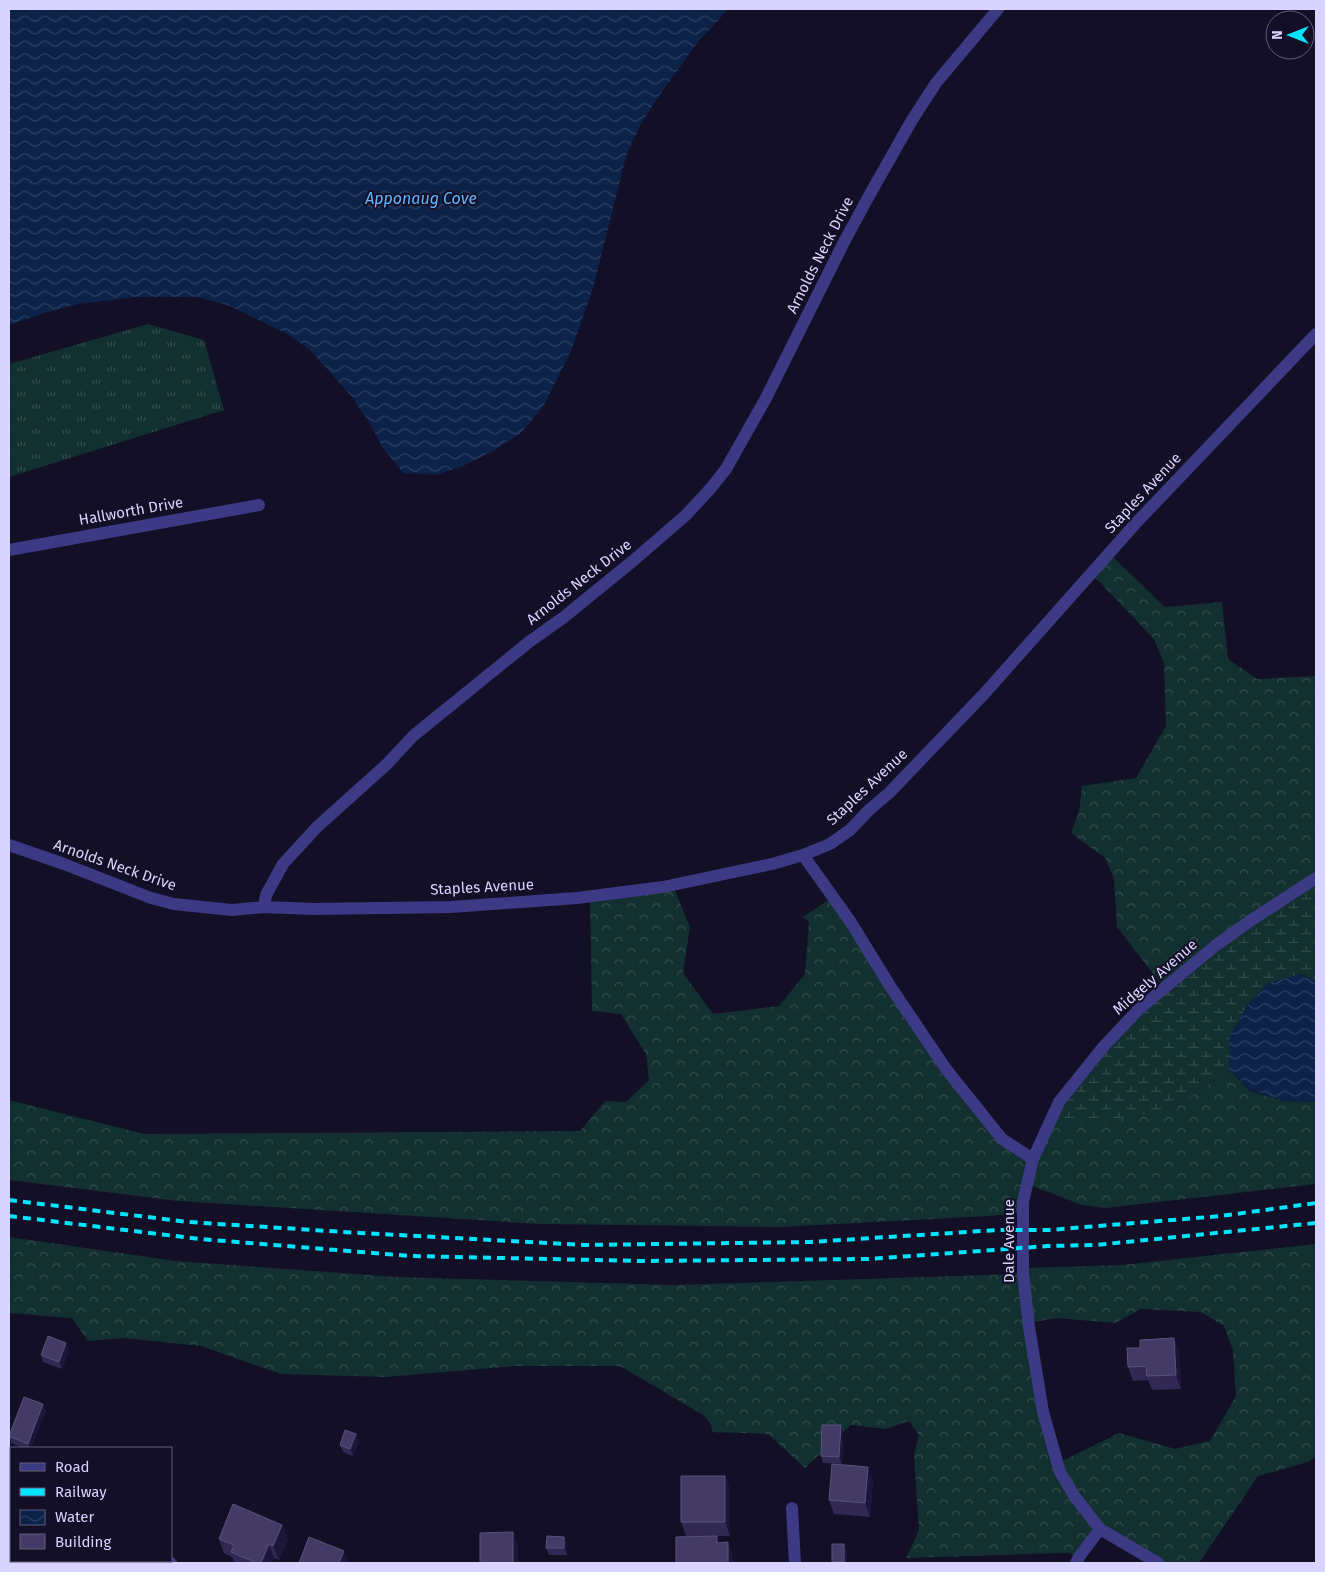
<svg xmlns="http://www.w3.org/2000/svg" width="1325" height="1572" font-family="'Fira Sans',sans-serif">
  <style>
    .grass { fill: url(#grass-tufts) }
    .forest { fill: url(#forest-crowns); fill-rule: evenodd }
    .wetland { fill: url(#wetland-marsh) }
    .water { fill: url(#water-waves) }
    .lines { fill: none; stroke-linecap: round; stroke-linejoin: round }
    .street { stroke: #3d3a85; stroke-width: 12 }
    .rail { stroke: #00e5ff; stroke-width: 4; stroke-dasharray: 8 6; stroke-linecap: butt }
    .wall { fill: #312854 }
    .shaded-wall { fill: #1d163a }
    .building { fill: #433a66; stroke: #5a527e }
    .labels { text-anchor: middle; stroke-width: 4; stroke-linejoin: round; paint-order: stroke }
    .street-label { font-size: 15px; fill: #d9d4ff; stroke: #130f26 }
    .water-label { font-size: 16px; font-style: italic; fill: #62b6ff; stroke: #130f26 }
  </style>
  <defs>
    <pattern id="grass-tufts" width="24" height="20" patternUnits="userSpaceOnUse" patternTransform="scale(1.25)"><rect width="24" height="20" fill="#12302f"/><path d="M3 7l-1-3M5 7V3M7 7l1-3M15 17l-1-3M17 17v-4M19 17l1-3" fill="none" stroke="#344d4e"/></pattern>
    <pattern id="forest-crowns" width="20" height="18" patternUnits="userSpaceOnUse" patternTransform="scale(1.25)"><rect width="20" height="18" fill="#12302f"/><path d="M2 6a3 3 0 1 1 6 0M12 15a3 3 0 1 1 6 0" fill="none" stroke="#344d4e"/></pattern>
    <pattern id="wetland-marsh" width="20" height="14" patternUnits="userSpaceOnUse" patternTransform="scale(1.25)"><rect width="20" height="14" fill="#12302f"/><path d="M1 5h8M5 5V1M11 12h8M15 12V8" fill="none" stroke="#344d4e"/></pattern>
    <pattern id="water-waves" width="16" height="10" patternUnits="userSpaceOnUse" patternTransform="scale(1.25)"><rect width="16" height="10" fill="#0c2248"/><path d="M0 5q4-4 8 0t8 0" fill="none" stroke="#2f4163"/></pattern>
  </defs>
  <rect width="100%" height="100%" fill="#130f26"/>
  <path class="grass" d="M148,324L204,340L224,410L9,477V364Z"/>
  <path class="forest" d="M1112,556L1165,607L1222,602L1228,659L1257,679L1316,676V873L1167,981L1160,983L1117,927L1114,878L1105,858L1071,833L1079,812L1082,786L1136,778L1166,726L1164,664L1154,639L1091,573Z
    M671,881L690,927L683,973L713,1014L779,1006L805,974L809,922L803,917L831,898L991,1131L1031,1155L1050,1119L1174,1108L1230,1070L1250,1091L1284,1101L1316,1102V1184L1106,1208L1082,1205L1030,1185L1022,1213L989,1216L781,1227L541,1224L178,1201L9,1180V1100L144,1134L580,1131L605,1101L626,1102L649,1080L646,1054L621,1014L592,1011L590,895Z
    M9,1237L176,1261L397,1277L675,1285L1020,1274L1027,1268L1122,1265L1316,1244V1456L1308,1462L1258,1476L1199,1563H1159L1097,1528L1075,1555L1067,1553L906,1558L919,1530L914,1455L919,1435L909,1421L886,1429L851,1425L805,1468L768,1434L712,1432L711,1424L703,1415L620,1366H515L386,1377L281,1374L201,1346L124,1338L88,1341L72,1318L9,1313ZM1141,1309L1201,1312L1224,1326L1233,1350L1236,1396L1210,1441L1175,1449L1119,1433L1058,1463L1028,1323L1057,1318L1115,1323Z"/>
  <path class="wetland" d="M1316,873V981L1301,974L1268,983L1246,1007L1229,1039L1230,1070L1174,1108L1103,1123L1052,1121L1158,987L1160,983L1167,981Z"/>
  <path class="water" d="M9,9H728L698,42L658,97L641,124L627,153L593,288L571,351L543,407L520,434L493,451L463,466L436,475L403,473L383,448L369,422L352,397L310,350L287,334L230,306L197,297H137L78,304L48,312L9,325Z
    M1301,974L1316,981V1102L1284,1101L1250,1090L1230,1070L1229,1039L1246,1007L1268,983Z"/>
  <g class="lines">
    <path class="street" d="M9,550L259,505
      M9,845L64,864L151,898L174,904L232,910L264,907L313,909L451,907L577,898L663,887L772,864L803,855L830,844L850,830L869,810L889,793L984,694L1136,523L1316,334
      M803,855L850,921L890,986L946,1069L1002,1139L1033,1159
      M264,907L266,895L283,864L317,827L387,764L413,736L529,642L564,617L634,560L686,515L710,489L726,469L766,398L844,242L870,194L912,120L936,83L998,9
      M9,1498L11,1499
      M792,1508L795,1563
      M165,1561L171,1563
      M1076,1563L1079,1557L1100,1529
      M1158,1563L1100,1529L1075,1497L1060,1472L1043,1412L1029,1327L1023,1273V1202L1033,1159L1059,1102L1104,1046L1139,1009L1215,946L1250,921L1316,878"/>
    <path class="rail" d="M9,1200L188,1222L360,1233L584,1245L810,1242L998,1230H1049L1221,1216L1316,1203
      M9,1216L200,1239L410,1256L641,1261L869,1259L1048,1246L1096,1245L1316,1223"/>
  </g>
  <path class="wall" d="M1174,1338L1179,1352L1181,1389L1152,1390L1148,1380L1133,1381L1128,1367L1140,1348Z
    M66,1343L69,1350L62,1369L43,1362L41,1355Z
    M43,1404L46,1411L31,1448H24L11,1443L9,1435Z
    M841,1425L843,1433L842,1464L823,1463L821,1456Z
    M356,1434L359,1441L353,1456L343,1452L340,1445Z
    M868,1467L873,1481L870,1517L834,1514L829,1500Z
    M725,1476L730,1490V1536H686L681,1522Z
    M282,1525L288,1539L279,1560L274,1558L272,1563H235L232,1557L224,1553L219,1539Z
    M564,1537L567,1544V1555H549L546,1548Z
    M847,1551V1563H832V1562Z"/>
  <path class="shaded-wall" d="M1174,1338L1179,1352L1181,1389L1176,1375Z
    M66,1343L69,1350L62,1369L59,1362Z
    M43,1404L46,1411L31,1448H29L28,1444Z
    M841,1425L843,1433L842,1464L839,1457Z
    M356,1434L359,1441L353,1456L350,1449Z
    M868,1467L873,1481L870,1517L865,1503Z
    M725,1476L730,1490V1536L725,1522Z
    M282,1525L288,1539L279,1560L273,1546Z
    M513,1532L518,1546V1563H513Z
    M564,1537L567,1544V1555L564,1548Z
    M728,1542L733,1556V1563H728Z
    M269,1544L274,1558L272,1563H261Z
    M844,1544L847,1551V1563H845L844,1562Z
    M344,1551L348,1563H339Z
    M58,1561H68L69,1563H57Z"/>
  <path class="building" d="M48,1336L66,1343L59,1362L41,1355Z
    M1174,1338L1176,1375L1147,1376L1146,1366L1128,1367L1127,1348H1140V1340Z
    M24,1397L43,1404L28,1444L9,1436Z
    M822,1425H841L839,1457L821,1456Z
    M345,1430L356,1434L350,1449L340,1445Z
    M832,1464L868,1467L865,1503L829,1500Z
    M681,1476H725V1522H681Z
    M233,1504L282,1525L273,1546L269,1544L261,1563H257L231,1552L234,1545L219,1539Z
    M513,1532V1563H480V1533Z
    M547,1536L564,1537V1548H546Z
    M717,1536V1543L728,1542V1563H676V1537Z
    M309,1537L344,1551L339,1563H299Z
    M832,1544H844V1562H832Z
    M16,1561H58L57,1563H15Z"/>
  <g class="labels">
    <g class="street-label">
      <text transform="translate(820 255) rotate(-63)" y="5">Arnolds Neck Drive</text>
      <text transform="translate(1143 493) rotate(-47)" y="5">Staples Avenue</text>
      <text transform="translate(131 511) rotate(-10)" y="5">Hallworth Drive</text>
      <text transform="translate(579 582) rotate(-38)" y="5">Arnolds Neck Drive</text>
      <text transform="translate(867 787) rotate(-43)" y="5">Staples Avenue</text>
      <text transform="translate(115 865) rotate(19)" y="5">Arnolds Neck Drive</text>
      <text transform="translate(482 887) rotate(-3)" y="5">Staples Avenue</text>
      <text transform="translate(1155 977) rotate(-41)" y="5">Midgely Avenue</text>
      <text transform="translate(1009 1241) rotate(-90)" y="5">Dale Avenue</text>
    </g>
    <g class="water-label">
      <text x="421" y="204">Apponaug Cove</text>
    </g>
  </g>
  <rect width="1325" height="1572" fill="none" stroke="#d9d4ff" stroke-width="20"/>
  <rect x="10" y="1447" width="162" height="115" fill="#130f26" stroke="#625e7d"/>
  <rect x="20" y="1463" width="25" height="8" fill="#3d3a85" stroke="#625e7d"/>
  <text x="55" y="1472" font-size="15" fill="#d9d4ff">Road</text>
  <rect x="20" y="1488" width="25" height="8" fill="#00e5ff" stroke="#625e7d"/>
  <text x="55" y="1497" font-size="15" fill="#d9d4ff">Railway</text>
  <rect x="20" y="1510" width="25" height="15" fill="url(#water-waves)" stroke="#625e7d"/>
  <text x="55" y="1522" font-size="15" fill="#d9d4ff">Water</text>
  <rect x="20" y="1534" width="25" height="15" fill="#433a66" stroke="#625e7d"/>
  <text x="55" y="1547" font-size="15" fill="#d9d4ff">Building</text>
  <g transform="translate(1290 35) rotate(270)"><circle r="24" fill="#130f26" stroke="#625e7d"/>
  <path d="M0-4L9 19L0 12L-9 19Z" fill="#00e5ff"/>
  <text y="-8" font-size="14" font-weight="bold" text-anchor="middle" fill="#d9d4ff">N</text>
  </g>
</svg>
